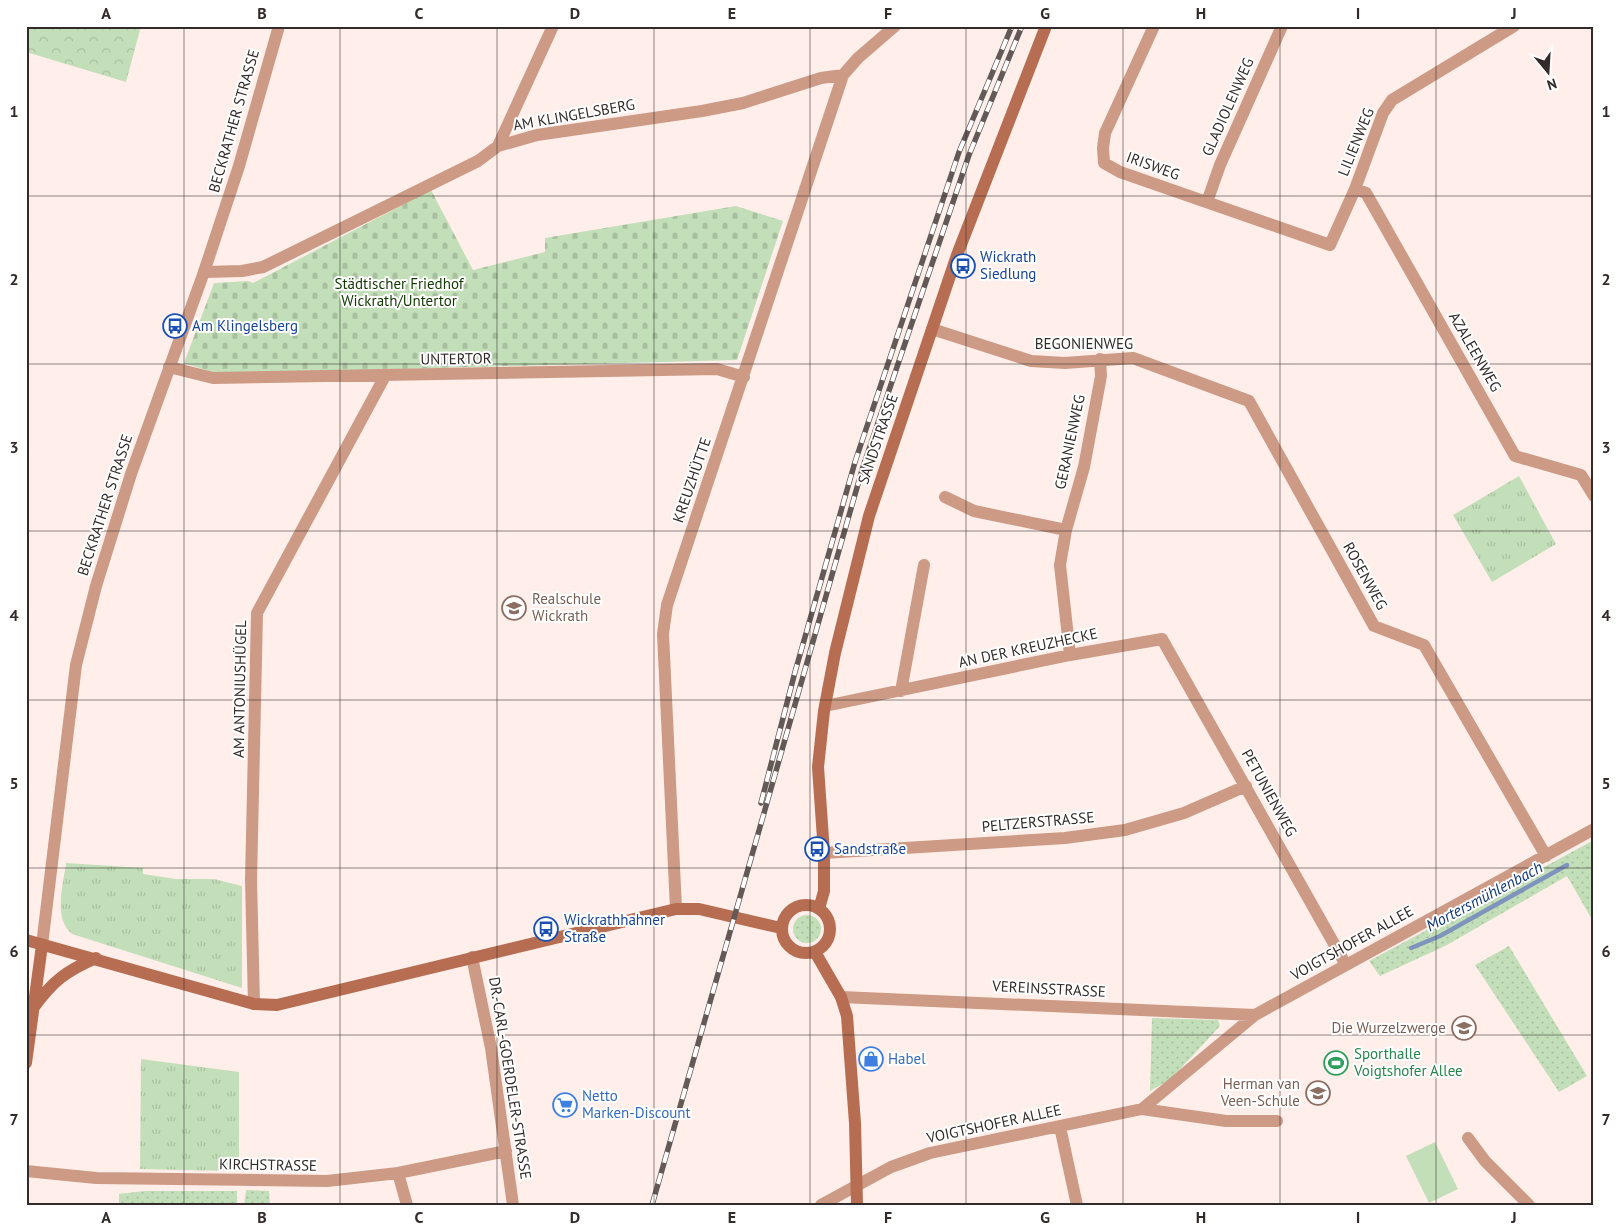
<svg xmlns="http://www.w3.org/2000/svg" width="1620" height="1231" font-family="'PT Sans',sans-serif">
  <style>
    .grass { fill: url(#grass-dots) }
    .forest { fill: url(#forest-crowns) }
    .cemetery { fill: url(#cemetery-stones) }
    .park { fill: url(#park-tufts) }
    .pitch { fill: #c3dfb9 }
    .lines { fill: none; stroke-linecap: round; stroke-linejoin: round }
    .stream { stroke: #7e94bc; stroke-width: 4.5 }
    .minor { stroke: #cd9a86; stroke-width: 12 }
    .tertiary { stroke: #cd9a86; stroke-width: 12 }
    .secondary { stroke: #b76d51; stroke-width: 12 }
    .rail-casing { stroke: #635a57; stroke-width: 5.5 }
    .rail { stroke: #fff; stroke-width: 4; stroke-dasharray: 11; stroke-linecap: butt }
    .grid { fill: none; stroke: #322b29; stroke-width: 1; stroke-opacity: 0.55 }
    .labels { text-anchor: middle; stroke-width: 4; stroke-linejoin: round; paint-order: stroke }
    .street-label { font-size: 15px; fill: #322b29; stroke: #fff }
    .transit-label { font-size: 15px; fill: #164399; stroke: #fff; text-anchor: start }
    .park-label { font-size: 15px; fill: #113900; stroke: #fff }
    .education-label { font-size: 15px; fill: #785e54; stroke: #fff; text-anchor: end }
    .leisure-label { font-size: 15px; fill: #27864d; stroke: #fff; text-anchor: start }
    .shop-label { font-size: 15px; fill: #366cbe; stroke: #fff; text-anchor: start }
    .water-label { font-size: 16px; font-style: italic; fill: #10397a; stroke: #fff }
    .neatline { fill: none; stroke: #322b29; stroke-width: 2 }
    .grid-label { font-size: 16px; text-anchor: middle; font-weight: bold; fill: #322b29 }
  </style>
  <defs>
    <pattern id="grass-dots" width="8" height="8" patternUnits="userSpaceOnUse" patternTransform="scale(1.25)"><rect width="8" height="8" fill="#c3dfb9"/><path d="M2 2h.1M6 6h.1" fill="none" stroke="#a8c09f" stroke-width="1.8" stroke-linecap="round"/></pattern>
    <pattern id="forest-crowns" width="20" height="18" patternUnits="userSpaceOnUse" patternTransform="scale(1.25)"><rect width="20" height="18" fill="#c3dfb9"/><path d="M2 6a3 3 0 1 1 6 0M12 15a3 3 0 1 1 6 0" fill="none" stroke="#a8c09f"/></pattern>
    <pattern id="cemetery-stones" width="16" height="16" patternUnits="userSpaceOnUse" patternTransform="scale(1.25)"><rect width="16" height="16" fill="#c3dfb9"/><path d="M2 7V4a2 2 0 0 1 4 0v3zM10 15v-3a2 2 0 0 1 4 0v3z" fill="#a8c09f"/></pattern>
    <pattern id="park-tufts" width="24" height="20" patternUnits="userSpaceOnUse" patternTransform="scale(1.25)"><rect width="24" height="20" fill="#c3dfb9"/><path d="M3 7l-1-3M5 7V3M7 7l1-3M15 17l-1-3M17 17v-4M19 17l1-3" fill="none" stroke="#a8c09f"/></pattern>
  </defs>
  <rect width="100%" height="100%" fill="#ffeee9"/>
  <path class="grass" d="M1594,840V923L1567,876L1447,945L1380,976L1369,961Z
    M793 929a14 14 0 1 1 28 0a14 14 0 1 1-28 0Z
    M1509,946L1587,1076L1559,1092L1475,965Z
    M1152,1018L1218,1020L1220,1026L1171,1079L1150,1091Z
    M246,1190L269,1191L270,1205H244Z
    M145,1191H237V1203L119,1205V1194Z"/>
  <path class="forest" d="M26,26H141L126,82L26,52Z"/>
  <path class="cemetery" d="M431,190L473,270L545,252V238L736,206L783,221L737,360L218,374L184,363L214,283L248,281L253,283Z"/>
  <path class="park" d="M1519,476L1556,544L1492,582L1453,515Z
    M66,863L143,868V874L176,879H214L242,886V988L72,934C53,918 63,886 66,863Z
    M141,1059L239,1072V1168L233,1171L140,1169Z"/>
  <path class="pitch" d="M1435,1142L1458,1189L1429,1203L1406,1156Z"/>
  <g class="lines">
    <path class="stream" d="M1411,948L1440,936L1567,865"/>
    <path class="minor" d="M1154,26L1105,133L1103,148L1104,163L1120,172L1330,245L1355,189L1383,113L1392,100L1514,26
      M498,146L553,26
      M1355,189L1366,193L1515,456L1581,475L1594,496
      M1207,202L1220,165L1282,26
      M204,272L242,271L263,267L478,161L498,146L537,135L702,111L743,103L821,78L843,75L858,58L895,26
      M932,329L1031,361L1065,363L1133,358L1249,401L1374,626L1424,645L1546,856
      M169,367L213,378L717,369L744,377
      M945,497L974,511L1066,530
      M1070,655L1060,565L1066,530L1084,467L1101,376L1100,359
      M901,691L924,565
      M825,706L1070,655L1162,639L1346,965
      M824,853L1065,838L1125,830L1184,813L1246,786
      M676,909L663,634L667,605L843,75
      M472,957L491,1048L513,1205
      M841,997L1255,1015
      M254,1004L251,880L257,613L385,376
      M1142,1109L1226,1121H1277
      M1060,1127L1077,1205
      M1468,1138L1485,1161L1529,1205
      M26,1171L96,1178L327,1181L398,1173L506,1151
      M398,1173L407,1205
      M821,1205L891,1167L930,1153L1142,1109L1255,1015L1594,829"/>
    <path class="tertiary" d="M42,945L76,665L96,586L131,474L204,272L239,166L279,26"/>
    <path class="secondary" d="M782 929a24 24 0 1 1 48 0a24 24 0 1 1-48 0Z
      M819,909L824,891V853L818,767L824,711L835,653L869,516L957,255L1046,26
      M26,940L254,1004L277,1005L676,909H699L781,928
      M815,952L841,997L847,1016L855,1123L857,1205
      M34,1007C53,981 66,971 96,958
      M26,1063L42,945"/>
    <g class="rail-casing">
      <path id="rail" d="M761,803L795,672L855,462L959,152L1012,26
        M652,1205L862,470L969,155L1022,26"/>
    </g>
    <use href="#rail" class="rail"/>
  </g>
  <path class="grid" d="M184,26V1205M340,26V1205M497,26V1205M654,26V1205M810,26V1205M966,26V1205M1123,26V1205M1280,26V1205M1436,26V1205M26,196H1594M26,364H1594M26,531H1594M26,700H1594M26,868H1594M26,1035H1594"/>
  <defs>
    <g id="bus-ring" transform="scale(1.25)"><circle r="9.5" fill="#fff" stroke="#1a4fb4" stroke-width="1.5"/><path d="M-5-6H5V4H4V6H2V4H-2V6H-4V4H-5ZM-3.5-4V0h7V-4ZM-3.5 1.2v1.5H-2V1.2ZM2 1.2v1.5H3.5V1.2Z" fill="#1a4fb4"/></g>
    <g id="school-ring" transform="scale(1.25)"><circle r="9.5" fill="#fff" stroke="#8d6e63" stroke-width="1.5"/><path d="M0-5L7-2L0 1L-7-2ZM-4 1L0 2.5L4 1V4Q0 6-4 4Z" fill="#8d6e63"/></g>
    <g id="shop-ring" transform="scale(1.25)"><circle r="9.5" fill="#fff" stroke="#3f7fe0" stroke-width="1.5"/><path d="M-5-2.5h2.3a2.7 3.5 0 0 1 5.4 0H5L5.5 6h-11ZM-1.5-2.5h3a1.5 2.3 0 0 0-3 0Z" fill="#3f7fe0"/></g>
    <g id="stadium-ring" transform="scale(1.25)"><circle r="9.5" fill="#fff" stroke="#2e9e5b" stroke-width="1.5"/><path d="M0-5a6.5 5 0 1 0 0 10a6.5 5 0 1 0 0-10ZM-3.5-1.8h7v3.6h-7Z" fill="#2e9e5b"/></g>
    <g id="supermarket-ring" transform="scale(1.25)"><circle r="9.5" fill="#fff" stroke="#3f7fe0" stroke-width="1.5"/><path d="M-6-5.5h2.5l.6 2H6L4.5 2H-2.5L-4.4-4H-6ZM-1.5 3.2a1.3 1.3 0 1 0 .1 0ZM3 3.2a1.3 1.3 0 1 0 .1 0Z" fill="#3f7fe0"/></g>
  </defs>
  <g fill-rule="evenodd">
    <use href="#bus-ring" x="963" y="266"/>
    <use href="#bus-ring" x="175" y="326"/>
    <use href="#school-ring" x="514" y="608"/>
    <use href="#bus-ring" x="817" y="849"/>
    <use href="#bus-ring" x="546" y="929"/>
    <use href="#school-ring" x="1464" y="1028"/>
    <use href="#shop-ring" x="871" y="1059"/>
    <use href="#stadium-ring" x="1336" y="1063"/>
    <use href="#school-ring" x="1318" y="1093"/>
    <use href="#supermarket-ring" x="565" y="1105"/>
  </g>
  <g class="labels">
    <g class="street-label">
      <text transform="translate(1228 107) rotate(-66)" y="5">GLADIOLENWEG</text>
      <text transform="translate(574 115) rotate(-10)" y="5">AM KLINGELSBERG</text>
      <text transform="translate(234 121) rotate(-74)" y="5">BECKRATHER STRASSE</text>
      <text transform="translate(1356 142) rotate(-68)" y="5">LILIENWEG</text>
      <text transform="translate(1153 166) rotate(20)" y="5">IRISWEG</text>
      <text x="1084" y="349">BEGONIENWEG</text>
      <text transform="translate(1475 352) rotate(60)" y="5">AZALEENWEG</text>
      <text transform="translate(456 359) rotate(-1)" y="5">UNTERTOR</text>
      <text transform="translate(878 439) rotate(-71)" y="5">SANDSTRASSE</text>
      <text transform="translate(1070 442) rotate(-78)" y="5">GERANIENWEG</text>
      <text transform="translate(692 480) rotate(-71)" y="5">KREUZHÜTTE</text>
      <text transform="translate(105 505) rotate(-72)" y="5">BECKRATHER STRASSE</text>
      <text transform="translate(1365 576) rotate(61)" y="5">ROSENWEG</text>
      <text transform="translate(1028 648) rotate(-12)" y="5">AN DER KREUZHECKE</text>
      <text transform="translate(240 689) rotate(-89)" y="5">AM ANTONIUSHÜGEL</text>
      <text transform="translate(1269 793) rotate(61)" y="5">PETUNIENWEG</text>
      <text transform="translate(1038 822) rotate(-5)" y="5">PELTZERSTRASSE</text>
      <text transform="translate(1352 943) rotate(-29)" y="5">VOIGTSHOFER ALLEE</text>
      <text transform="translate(1049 989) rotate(3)" y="5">VEREINSSTRASSE</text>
      <text transform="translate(510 1078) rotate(81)" y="5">DR.-CARL-GOERDELER-STRASSE</text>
      <text transform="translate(994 1124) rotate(-12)" y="5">VOIGTSHOFER ALLEE</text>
      <text transform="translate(268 1165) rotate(1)" y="5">KIRCHSTRASSE</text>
    </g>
    <g class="transit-label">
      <text x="980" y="262">Wickrath<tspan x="980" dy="17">Siedlung</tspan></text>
      <text x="192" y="331">Am Klingelsberg</text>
      <text x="834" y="854">Sandstraße</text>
      <text x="564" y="925">Wickrathhahner<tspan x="564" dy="17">Straße</tspan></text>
    </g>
    <g class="park-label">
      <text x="399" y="289">Städtischer Friedhof<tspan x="399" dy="17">Wickrath/Untertor</tspan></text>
    </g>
    <g class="education-label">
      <text x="532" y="604" text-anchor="start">Realschule<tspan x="532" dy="17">Wickrath</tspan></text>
      <text x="1446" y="1033">Die Wurzelzwerge</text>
      <text x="1300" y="1089">Herman van<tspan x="1300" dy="17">Veen-Schule</tspan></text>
    </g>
    <g class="leisure-label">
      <text x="1354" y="1059">Sporthalle<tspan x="1354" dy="17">Voigtshofer Allee</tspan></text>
    </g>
    <g class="shop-label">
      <text x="888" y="1064">Habel</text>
      <text x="582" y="1101">Netto<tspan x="582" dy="17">Marken-Discount</tspan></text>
    </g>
    <g class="water-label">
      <text transform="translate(1484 896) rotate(-28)" y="6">Mortersmühlenbach</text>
    </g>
  </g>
  <rect width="1620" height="1231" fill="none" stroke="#ffffff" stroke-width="55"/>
  <g transform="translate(1548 72) rotate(162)" stroke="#ffffff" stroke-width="4" paint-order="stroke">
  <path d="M0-4L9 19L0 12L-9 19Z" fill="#322b29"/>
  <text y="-8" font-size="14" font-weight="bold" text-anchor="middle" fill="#322b29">N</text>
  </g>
  <rect x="28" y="28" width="1564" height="1176" class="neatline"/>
  <g class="grid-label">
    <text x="106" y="19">A</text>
    <text x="262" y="19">B</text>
    <text x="419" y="19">C</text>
    <text x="575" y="19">D</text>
    <text x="732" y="19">E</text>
    <text x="888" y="19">F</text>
    <text x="1045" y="19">G</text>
    <text x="1201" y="19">H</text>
    <text x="1358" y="19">I</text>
    <text x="1514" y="19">J</text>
    <text x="14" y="117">1</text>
    <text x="1606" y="117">1</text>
    <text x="14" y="285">2</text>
    <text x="1606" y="285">2</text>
    <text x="14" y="453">3</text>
    <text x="1606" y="453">3</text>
    <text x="14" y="621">4</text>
    <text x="1606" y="621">4</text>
    <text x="14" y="789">5</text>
    <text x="1606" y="789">5</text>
    <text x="14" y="957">6</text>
    <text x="1606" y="957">6</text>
    <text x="14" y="1125">7</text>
    <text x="1606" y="1125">7</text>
    <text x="106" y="1223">A</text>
    <text x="262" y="1223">B</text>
    <text x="419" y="1223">C</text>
    <text x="575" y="1223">D</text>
    <text x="732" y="1223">E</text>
    <text x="888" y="1223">F</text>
    <text x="1045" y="1223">G</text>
    <text x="1201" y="1223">H</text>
    <text x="1358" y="1223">I</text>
    <text x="1514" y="1223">J</text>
  </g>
</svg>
